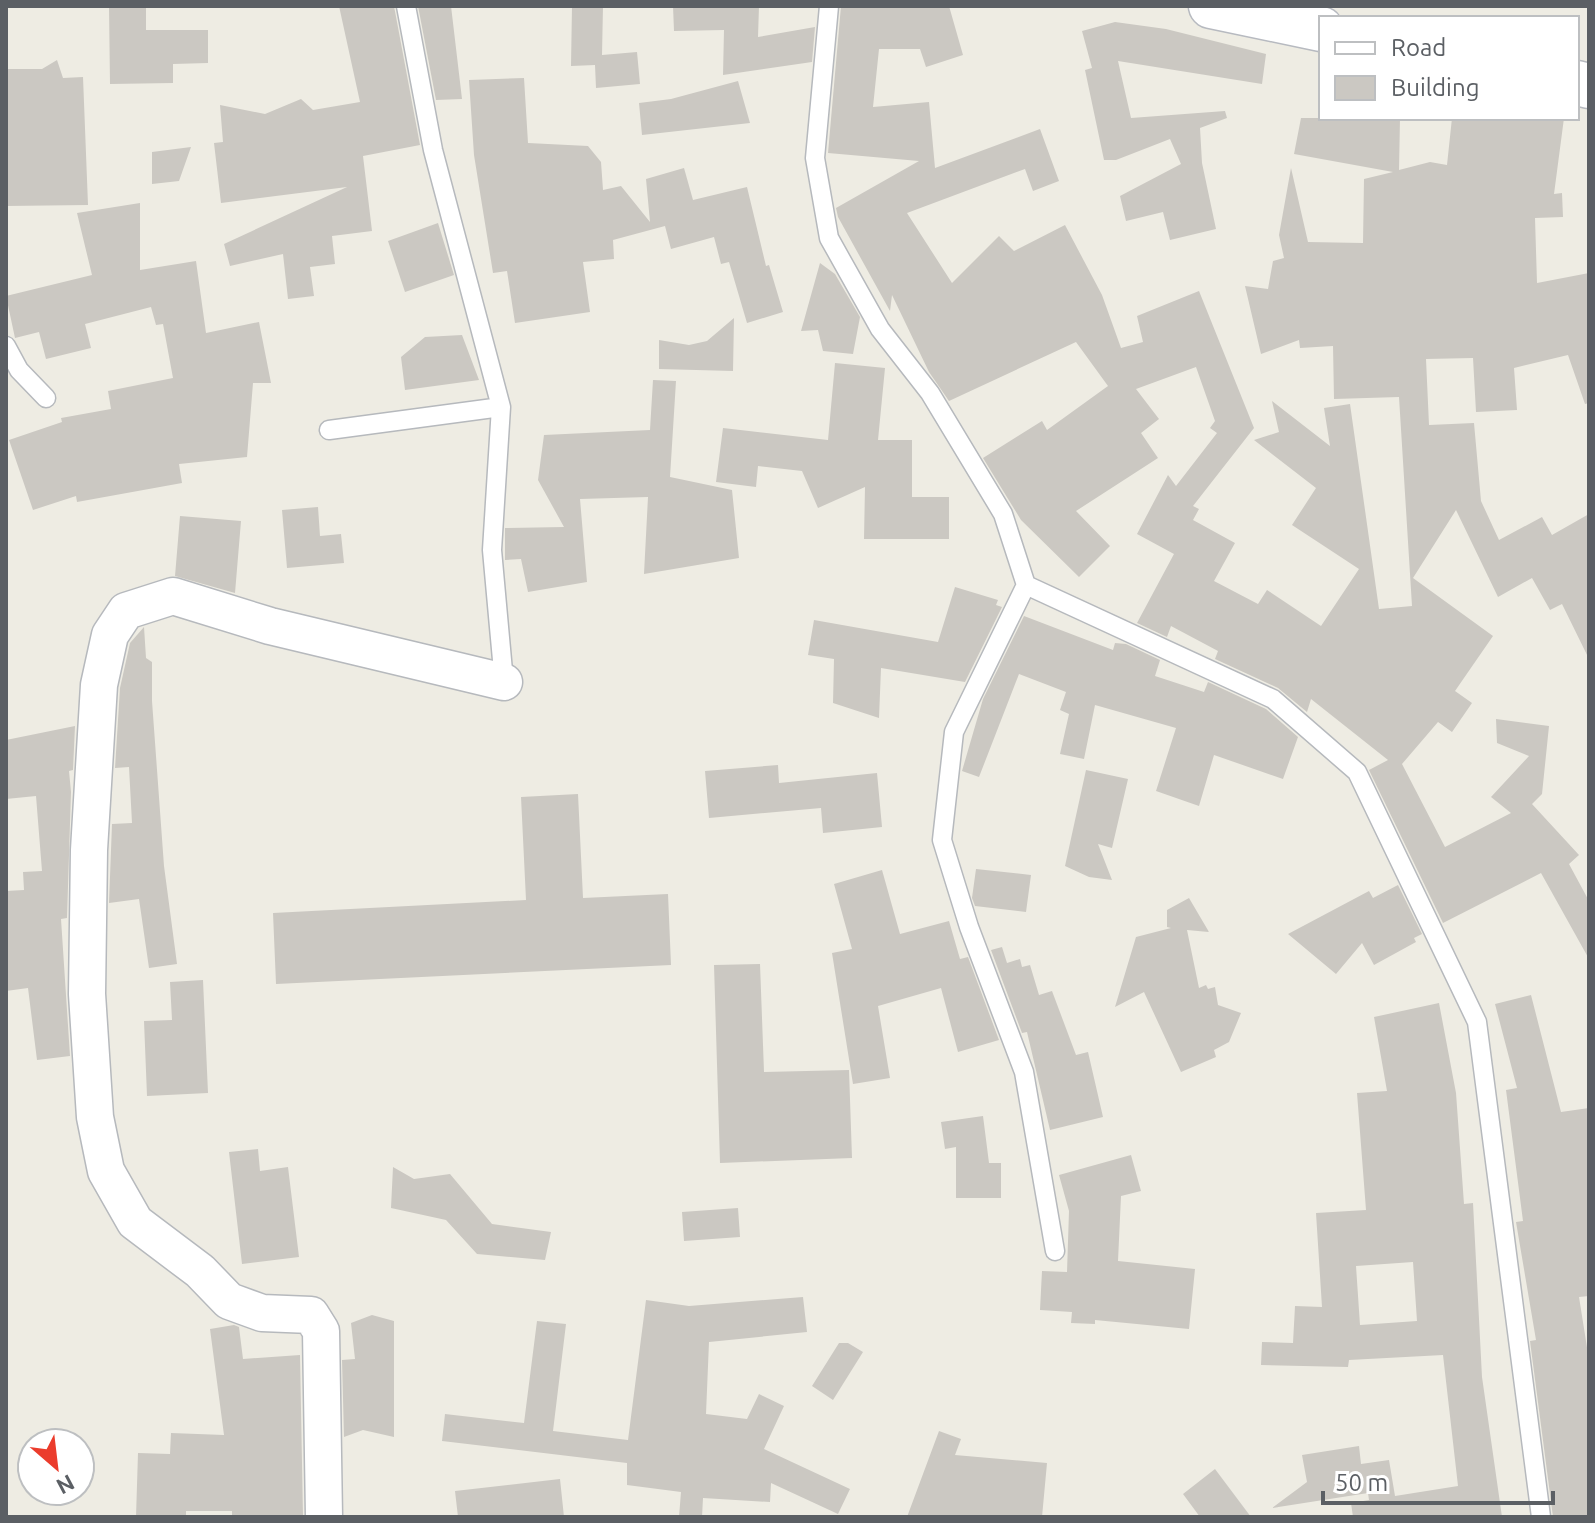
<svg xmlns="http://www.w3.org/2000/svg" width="1595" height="1523" font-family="Ubuntu,sans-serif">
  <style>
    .building { fill: #cbc8c2; fill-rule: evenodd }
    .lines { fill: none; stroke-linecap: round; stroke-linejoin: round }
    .service-casing { stroke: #b6b9bd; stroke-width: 21 }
    .minor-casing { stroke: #b6b9bd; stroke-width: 39 }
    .secondary-casing { stroke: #b7bac0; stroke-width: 47 }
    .service { stroke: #fff; stroke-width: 18 }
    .minor { stroke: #fff; stroke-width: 36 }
    .secondary { stroke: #fff; stroke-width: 44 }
  </style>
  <rect width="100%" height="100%" fill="#eeece3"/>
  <path class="building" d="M109,6H146V30H208V63L173,64V83L110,84Z
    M339,6H394L420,145L363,156L372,231L332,236L335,264L310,267L314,296L288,299L283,254L230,266L224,244L347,187L221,203L214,143L223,142L220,105L265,114L301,99L313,110L360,102Z
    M418,6H451L462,99L436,100Z
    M572,6H603L602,55L637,52L640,84L596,88L595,65L571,66Z
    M673,6H759L758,37L815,27L812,62L723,75L724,30L674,31Z
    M841,6H949L963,55L926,67L920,49H879L873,107L929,102L935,168L1040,129L1059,181L1033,191L1025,169L907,213L952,283L999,236L1014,251L1065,225L1102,295L1121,348L1143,342L1137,316L1199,291L1254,428L1193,506L1199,509L1193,520L1235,543L1214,581L1258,604L1267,590L1321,626L1359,569L1292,525L1316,488L1254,440L1279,432L1272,401L1330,446L1324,408L1350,404L1379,609L1412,606L1399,397L1334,399L1333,346L1300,348L1299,340L1261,354L1245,286L1268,289L1273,261L1284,258L1279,235L1291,168L1308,242L1363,243L1364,179L1393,172L1294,154L1301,118H1400L1399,170L1430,162L1447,165L1452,118H1564L1554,194L1562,193L1563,217L1535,218L1537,283L1589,273V403L1585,404L1568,355L1514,368L1517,410L1476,412L1473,358L1426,359L1429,425L1474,423L1481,501L1499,540L1542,517L1552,535L1589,514V659L1562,604L1550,610L1532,578L1498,597L1456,510L1413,578L1493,636L1455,691L1472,703L1452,732L1438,722L1402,764L1445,847L1511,813L1491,797L1529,756L1497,743L1496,719L1549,726L1542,794L1532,804L1579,855L1569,864L1589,901V959L1541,873L1443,923L1369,770L1388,760L1311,699L1307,712L1278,688L1215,659L1218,651L1171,626L1167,637L1137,623L1174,554L1137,534L1168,475L1176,486L1217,433L1210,428L1215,421L1196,367L1136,389L1159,419L1141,433L1158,458L1076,511L1110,546L1079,577L1021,520L983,458L1042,421L1047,430L1108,386L1076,342L949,401L929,372L892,295L890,311L838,217L836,208L919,161L828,153Z
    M1115,22L1166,29L1266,54L1262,84L1118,61L1131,118L1225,111L1227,118L1200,128L1202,163L1216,229L1170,240L1163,212L1126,221L1120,196L1181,164L1170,139L1116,160H1104L1085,70L1092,68L1082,31Z
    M57,60L63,78L83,77L88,205L6,206V69H42Z
    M524,78L528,143L588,146L601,162L603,190L621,186L650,222L646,179L684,168L693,200L747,187L766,266L769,265L783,312L747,323L729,262L721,264L714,237L671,249L665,226L613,240L614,259L583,262L590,312L515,323L507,271L493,273L474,155L469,80Z
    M738,81L750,123L642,135L639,103L671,99Z
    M191,147L179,181L152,184V152Z
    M140,203V270L196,261L206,333L259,322L271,383H253L247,457L179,464L182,483L77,502L76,496L33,510L9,440L62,422L61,418L111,409L108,391L173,378L163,324L156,325L151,307L85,324L91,348L46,359L39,332L15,338L6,296L92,275L77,213Z
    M438,223L454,275L405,292L388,241Z
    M820,263L835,274L860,317L853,354L823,351L818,330L801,331Z
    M734,318L733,371L659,369V340L689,345L707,341Z
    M462,335L479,380L405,390L401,357L425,337Z
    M835,363L885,368L878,440H912V497H949V539H864L865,487L818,508L802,471L758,466L756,487L716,482L723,428L828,440Z
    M653,380L676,381L670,477L732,490L739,558L644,574L648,497L580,499L587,582L528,592L521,559L505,560V528L564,527L538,480L544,435L650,430Z
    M318,507L320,536L341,534L344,563L287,568L282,510Z
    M180,516L241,521L235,593L175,576Z
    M955,587L998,600L996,605L1002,607L965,682L881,668L879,718L833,703L834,659L808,655L814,620L938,642Z
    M1024,616L1113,650L1115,643L1126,644L1160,660L1155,676L1204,692L1208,682L1266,709L1298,737L1283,779L1214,755L1199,806L1156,791L1176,728L1095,705L1084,759L1060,754L1069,714L1060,710L1066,692L1019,674L979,777L962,771L983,699Z
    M144,627L146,658L152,662V701L164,866L177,964L149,968L139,899L109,903L112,824L132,823L129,767L115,768L120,688L130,643Z
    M75,726L73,770L69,771L71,792L67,918L61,919L70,1056L37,1060L28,988L6,991V891L24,890L23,872L42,871L36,796L6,799V740Z
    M778,765L779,783L877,773L882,827L823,833L821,808L709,818L705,771Z
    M1086,770L1128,779L1112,848L1098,844L1112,880L1089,877L1065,866Z
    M578,794L583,898L668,894L671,965L276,984L273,913L526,900L521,797Z
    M976,869L1031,875L1026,912L975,906L972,898Z
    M882,870L900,934L949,921L960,959L968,957L999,1040L958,1052L941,988L878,1006L890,1078L853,1084L832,953L852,949L834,884Z
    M1398,885L1422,934L1414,938L1416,942L1374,965L1362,943L1336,974L1288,934L1369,891L1373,898Z
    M1189,898L1209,932L1187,930L1199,988L1206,985L1208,989L1215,987L1218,1005L1241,1013L1229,1042L1214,1050L1216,1057L1181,1072L1144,992L1115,1007L1136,937L1171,928L1167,927V910Z
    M1002,947L1007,963L1020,959L1022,967L1030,965L1039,995L1052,991L1076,1055L1088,1052L1103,1117L1050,1130L1027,1032L1022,1033L991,950Z
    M760,964L764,1072L849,1070L852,1158L720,1163L714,965Z
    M203,980L208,1093L147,1096L144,1021L172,1020L170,982Z
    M1531,995L1561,1112L1589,1108V1296L1579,1297L1589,1360V1517H1553L1530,1341L1536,1340L1516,1222L1523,1221L1506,1090L1517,1088L1495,1004Z
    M1439,1003L1456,1093L1464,1204L1473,1203L1482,1377L1502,1517H1353L1351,1503L1369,1500L1368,1493L1272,1508L1307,1482L1302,1455L1359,1446L1361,1464L1389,1460L1395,1496L1458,1486L1443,1355L1349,1360L1348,1367L1261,1365L1262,1342L1293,1343L1295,1306L1322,1307L1316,1213L1366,1210L1357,1093L1387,1091L1374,1017ZM1413,1262L1417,1321L1360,1325L1356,1266Z
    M983,1116L989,1163H1001V1198H956V1147L945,1149L941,1122Z
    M258,1149L260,1171L288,1167L299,1257L242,1264L229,1152Z
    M1131,1155L1141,1191L1121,1196L1118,1261L1195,1269L1189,1329L1095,1320V1324L1071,1323L1072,1312L1040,1310L1042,1271L1067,1272L1069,1211L1059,1175Z
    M393,1167L414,1179L450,1174L492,1224L551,1232L545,1260L477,1254L446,1220L391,1208Z
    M738,1208L740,1237L684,1241L682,1212Z
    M803,1297L807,1332L709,1342L706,1414L747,1419L759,1394L784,1406L764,1449L850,1489L838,1514L771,1483L770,1502L703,1498L702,1517H679L681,1492L627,1485V1463L442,1441L445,1414L524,1423L537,1321L566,1324L553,1431L628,1440L646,1300L689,1306Z
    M372,1315L394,1321V1437L363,1430L344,1437L342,1360L355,1359L351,1323Z
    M234,1325L239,1327L243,1359L300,1355L303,1517H232V1511H186V1517H136L138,1453L170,1454L171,1433L224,1435L210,1329Z
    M839,1343H848L863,1352L833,1400L812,1386Z
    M939,1431L961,1439L955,1455L1047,1463L1042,1517H907Z
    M1215,1469L1251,1517H1200L1183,1494Z
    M560,1479L564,1517H458L455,1491Z"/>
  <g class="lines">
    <g class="service-casing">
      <path id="service" d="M406,6L433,150L501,407L492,550L504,682
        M829,6L815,158L829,238L880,329L930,393L1003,514L1026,585L1273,699L1357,772L1477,1022L1541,1517
        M6,346L19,370L46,398
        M329,430L501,407
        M1026,585L954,732L942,840L969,927L1024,1072L1055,1251"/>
    </g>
    <g class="minor-casing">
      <path id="minor" d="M324,1517L321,1331L311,1315L262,1313L229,1301L200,1271L135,1222L106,1171L95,1117L87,994L89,850L99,685L110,635L126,611L173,596L270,626L504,682"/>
    </g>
    <g class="secondary-casing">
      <path id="secondary" d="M1211,6L1321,29
        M1577,83L1589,86"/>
    </g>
    <use href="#service" class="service"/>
    <use href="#minor" class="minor"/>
    <use href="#secondary" class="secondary"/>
  </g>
  <rect width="1595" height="1523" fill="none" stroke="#5b5f64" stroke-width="16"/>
  <rect x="1319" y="16" width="260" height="104" fill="#ffffff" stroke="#bdbfc1" stroke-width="2"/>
  <rect x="1335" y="42" width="40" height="12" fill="#ffffff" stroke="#bdbfc1" stroke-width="2"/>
  <text x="1391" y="56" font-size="24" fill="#5b5f64">Road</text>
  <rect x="1335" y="76" width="40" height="24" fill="#cbc8c2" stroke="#bdbfc1" stroke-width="2"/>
  <text x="1391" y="96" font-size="24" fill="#5b5f64">Building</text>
  <g transform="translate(56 1467) rotate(152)"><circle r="38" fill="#ffffff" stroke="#bdbfc1" stroke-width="2"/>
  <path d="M0-6L14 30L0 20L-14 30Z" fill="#eb3c2c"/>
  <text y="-12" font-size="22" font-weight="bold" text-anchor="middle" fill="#5b5f64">N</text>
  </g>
  <path d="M1323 1491v12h230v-12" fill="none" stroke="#5b5f64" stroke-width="4"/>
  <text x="1335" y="1491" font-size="24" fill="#5b5f64" stroke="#ffffff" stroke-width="6" paint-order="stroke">50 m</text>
</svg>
